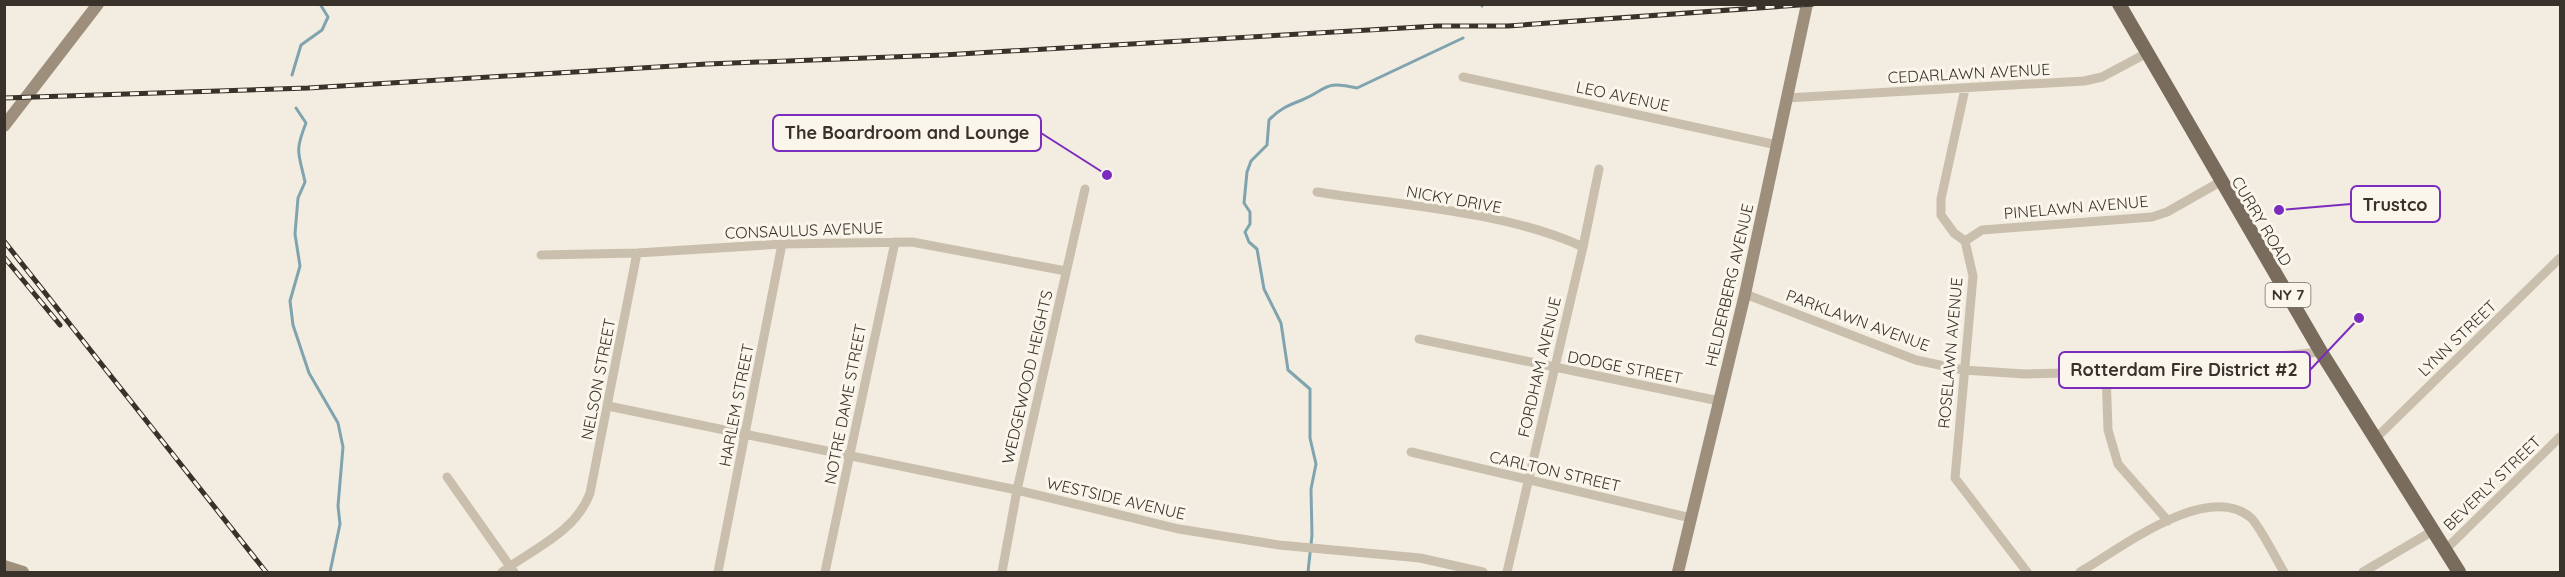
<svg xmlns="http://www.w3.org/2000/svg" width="2565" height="577" font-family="Quicksand,sans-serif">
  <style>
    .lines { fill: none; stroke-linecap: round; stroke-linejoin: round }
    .stream { stroke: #80a4af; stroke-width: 3 }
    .street { stroke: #cabfac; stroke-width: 9 }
    .secondary { stroke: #9e8f7d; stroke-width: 12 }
    .primary { stroke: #7a6c5c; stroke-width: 14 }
    .rail-casing { stroke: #39322b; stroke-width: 5 }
    .rail { stroke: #faf6ec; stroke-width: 3; stroke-dasharray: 9; stroke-linecap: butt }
    .labels { text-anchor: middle; stroke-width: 6; stroke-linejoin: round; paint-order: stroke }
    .shield { fill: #faf6ec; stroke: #736d65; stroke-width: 1.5 }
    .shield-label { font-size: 15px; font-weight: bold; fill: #39322b }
    .street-label { font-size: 16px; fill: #39322b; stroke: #faf6ec }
    .leader { fill: none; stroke: #7b2cbf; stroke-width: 2 }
    .callout-dot { fill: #7b2cbf; stroke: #faf6ec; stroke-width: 2 }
    .callout { fill: #faf6ec; stroke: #7b2cbf; stroke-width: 2 }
    .callout-label { font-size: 18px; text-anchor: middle; font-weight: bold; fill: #39322b }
  </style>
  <rect width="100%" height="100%" fill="#f2ede0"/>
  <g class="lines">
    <path class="stream" d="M1482,6V4
      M292,75L301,45L322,30L328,17L320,4
      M296,108L306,123C294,153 299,153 305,182L298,198L295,234L300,266L290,301L293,325L309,373L338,423L343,447L338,506L340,524L330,572
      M1308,572L1312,535L1311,489L1316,464L1310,438V389L1288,370L1281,323L1264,289L1257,249L1249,242L1245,232L1250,224V212L1244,203L1247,172L1251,161L1267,145L1269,120C1279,109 1289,105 1302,100C1329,89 1322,80 1357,88L1463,38"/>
    <path class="street" d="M1463,77L1777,145
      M1965,89L1941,199V215L1954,233L1965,241L1973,276L1955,478L2027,572
      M1787,98L2084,81L2102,77L2147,53
      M1317,192C1398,205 1510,212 1583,247
      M1965,241L1982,230L2152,217L2167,212L2220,182
      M541,255L637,253L782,244L912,242L1066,271
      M1745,294L1916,360L1963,370L2025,374L2106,372L2321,352
      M1419,339L1719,401
      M2106,372L2108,430L2118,464L2168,521
      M608,406L1017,490L1179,529L1279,545L1420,558L1483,572
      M2375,439L2560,258
      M1411,452L1691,518
      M447,477L514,572
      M2444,551L2560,437
      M502,572C533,549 576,532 590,493L637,253
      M718,572L782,244
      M825,572L895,242
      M1002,572L1017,490L1085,189
      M1507,572L1583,247L1599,169
      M2080,572C2120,549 2206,481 2250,517C2259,524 2277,561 2284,572
      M2363,572L2431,532"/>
    <path class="secondary" d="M4,126L98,4
      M4,566L23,572
      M1678,572L1745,294L1807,4"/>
    <path class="primary" d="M2119,4L2321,352L2459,572"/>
    <g class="rail-casing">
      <path id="rail" d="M4,98L308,88L707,64L943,55L1437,26H1508L1813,4
        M4,241L266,572
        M4,257L60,325"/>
    </g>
    <use href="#rail" class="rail"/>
  </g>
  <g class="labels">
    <rect class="shield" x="2265.5" y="283" width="45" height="24" rx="4.5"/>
    <g class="shield-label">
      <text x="2288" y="300">NY 7</text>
    </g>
    <g class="street-label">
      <text transform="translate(1969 73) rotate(-3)" y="6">CEDARLAWN AVENUE</text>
      <text transform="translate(1623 96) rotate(12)" y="6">LEO AVENUE</text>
      <text transform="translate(1454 199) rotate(10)" y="6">NICKY DRIVE</text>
      <text transform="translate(2076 207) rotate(-5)" y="6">PINELAWN AVENUE</text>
      <text transform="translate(2262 221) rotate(59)" y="6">CURRY ROAD</text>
      <text transform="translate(804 230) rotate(-2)" y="6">CONSAULUS AVENUE</text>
      <text transform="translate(1729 285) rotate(-77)" y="6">HELDERBERG AVENUE</text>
      <text transform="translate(1858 320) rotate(20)" y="6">PARKLAWN AVENUE</text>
      <text transform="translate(2457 338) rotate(-44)" y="6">LYNN STREET</text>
      <text transform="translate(1950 353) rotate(-85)" y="6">ROSELAWN AVENUE</text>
      <text transform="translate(1539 367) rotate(-77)" y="6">FORDHAM AVENUE</text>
      <text transform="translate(1625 367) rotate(11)" y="6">DODGE STREET</text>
      <text transform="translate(1027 377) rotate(-77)" y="6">WEDGEWOOD HEIGHTS</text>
      <text transform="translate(598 379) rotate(-79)" y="6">NELSON STREET</text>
      <text transform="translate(845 404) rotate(-79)" y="6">NOTRE DAME STREET</text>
      <text transform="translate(736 405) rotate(-79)" y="6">HARLEM STREET</text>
      <text transform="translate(1555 471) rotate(13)" y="6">CARLTON STREET</text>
      <text transform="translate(2492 483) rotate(-44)" y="6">BEVERLY STREET</text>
      <text transform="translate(1116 498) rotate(13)" y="6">WESTSIDE AVENUE</text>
    </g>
  </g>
  <path class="leader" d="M1107 175L1041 133M2279 210L2351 204M2359 318L2310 370"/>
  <g class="callout-dot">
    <circle cx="1107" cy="175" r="6"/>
    <circle cx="2279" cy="210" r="6"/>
    <circle cx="2359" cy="318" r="6"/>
  </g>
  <g class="callout">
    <rect x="773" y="115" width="268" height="36" rx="6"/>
    <rect x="2351" y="186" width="89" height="36" rx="6"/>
    <rect x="2059" y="352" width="251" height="36" rx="6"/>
  </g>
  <g class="callout-label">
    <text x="907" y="139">The Boardroom and Lounge</text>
    <text x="2395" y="211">Trustco</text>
    <text x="2184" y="376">Rotterdam Fire District #2</text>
  </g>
  <rect width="2565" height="577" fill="none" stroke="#39322b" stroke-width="12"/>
</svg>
